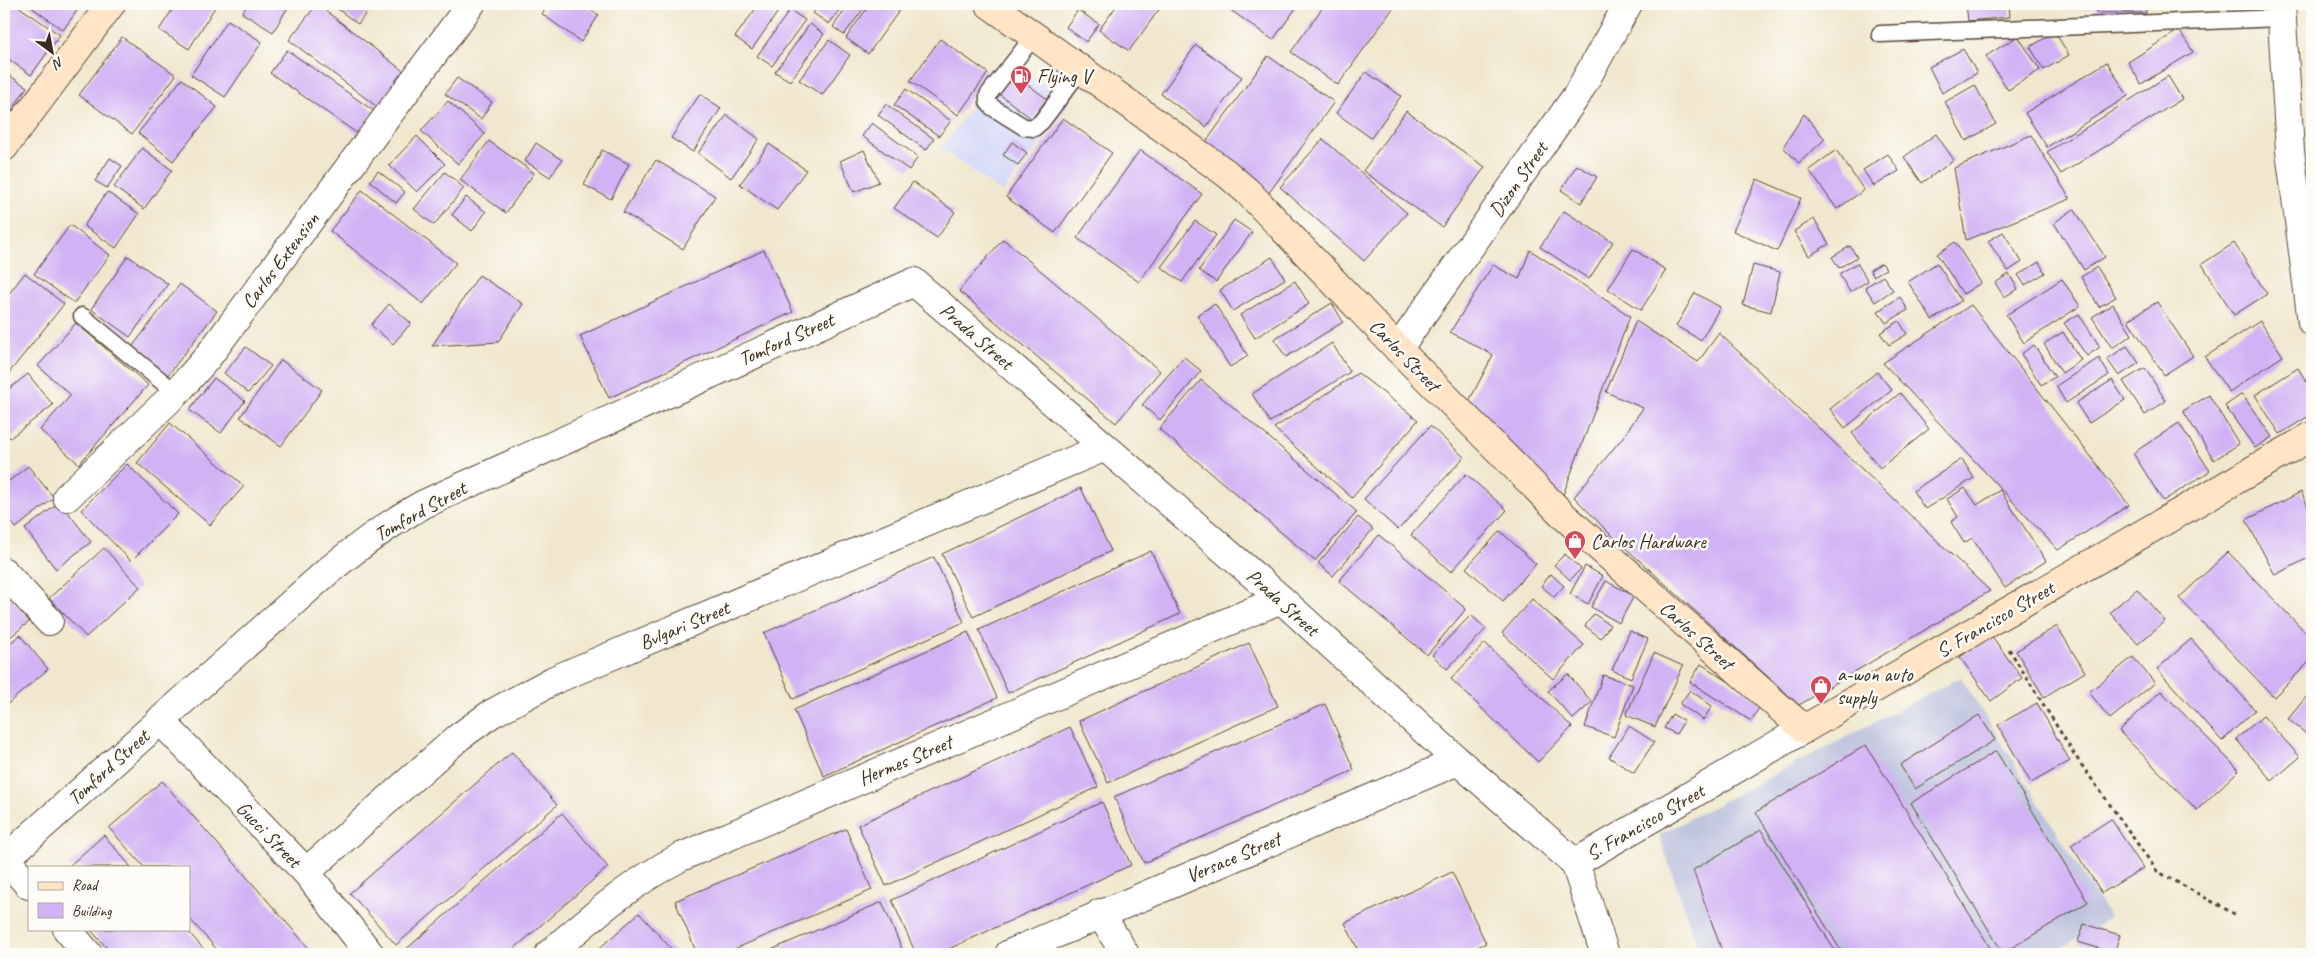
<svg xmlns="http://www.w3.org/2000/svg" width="2316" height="958" font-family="Caveat,sans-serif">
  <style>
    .built { fill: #d4d8f9 }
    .industrial { fill: #bdc3de }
    .building { fill: #d1b3f5 }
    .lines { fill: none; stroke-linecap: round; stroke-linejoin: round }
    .lane-casing { stroke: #564638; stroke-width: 19 }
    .street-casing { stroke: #564638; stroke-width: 30 }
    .secondary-casing { stroke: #564638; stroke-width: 30 }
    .path { stroke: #564638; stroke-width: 3; stroke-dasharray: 4 4; stroke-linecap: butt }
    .lane { stroke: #fff; stroke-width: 16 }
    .street { stroke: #fff; stroke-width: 28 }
    .secondary { stroke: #ffe4c6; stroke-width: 28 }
    .labels { text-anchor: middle; stroke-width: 5; stroke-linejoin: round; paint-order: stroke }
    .poi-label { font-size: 20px; fill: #3b2a1e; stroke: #fdfcf7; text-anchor: start }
    .street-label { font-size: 20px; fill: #3b2a1e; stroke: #fdfcf7 }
  </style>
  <rect width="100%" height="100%" fill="#fdfcf7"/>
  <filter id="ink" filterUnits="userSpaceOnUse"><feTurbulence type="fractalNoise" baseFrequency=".02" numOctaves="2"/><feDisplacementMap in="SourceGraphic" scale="10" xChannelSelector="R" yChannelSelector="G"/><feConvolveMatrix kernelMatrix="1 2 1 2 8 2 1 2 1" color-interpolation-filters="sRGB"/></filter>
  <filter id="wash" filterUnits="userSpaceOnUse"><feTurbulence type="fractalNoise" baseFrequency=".0096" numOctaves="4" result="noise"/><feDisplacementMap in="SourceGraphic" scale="20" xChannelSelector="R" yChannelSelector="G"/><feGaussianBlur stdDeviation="1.12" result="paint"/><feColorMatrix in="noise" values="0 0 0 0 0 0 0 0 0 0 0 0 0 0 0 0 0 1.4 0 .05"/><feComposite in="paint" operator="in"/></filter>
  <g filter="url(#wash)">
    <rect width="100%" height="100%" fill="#f0e8ce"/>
    <path class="built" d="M1008,60L1069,105L1002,193L941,148Z"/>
    <path class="industrial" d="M1961,677L2110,918L2052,954H1700L1659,835Z"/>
    <g id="blocks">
      <path class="building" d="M6,4H15L60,35L31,75L4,56V7Z
        M27,4H82L63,30Z
        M176,4H217L189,49L159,30Z
        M248,4H290L273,32L242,13Z
        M317,4L407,74L380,109L289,40Z
        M331,4H373L358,24Z
        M549,4H582L599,15L581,42L542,14Z
        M759,4H773L780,9L752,49L735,37Z
        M820,4H844L829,24L813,13Z
        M849,4H867L844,35L833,27Z
        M870,4H889L899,11L868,54L846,38Z
        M1118,4H1163L1129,51L1099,30Z
        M1222,4H1299L1273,40Z
        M1325,4H1396L1338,85L1291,52Z
        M1966,4H2009L2010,17L1968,21Z
        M2045,4H2090V9Z
        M2096,4H2146V13H2096Z
        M790,10L805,20L772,66L757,56Z
        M1078,10L1099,24L1086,42L1066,27Z
        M228,20L262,42L225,97L191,75Z
        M810,24L824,34L790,81L775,72Z
        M2179,30L2193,52L2141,84L2128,62Z
        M2055,32L2069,55L2044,70L2030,47Z
        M2018,36L2040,70L2008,90L1986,56Z
        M122,37L176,75L132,134L79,95Z
        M940,39L988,73L958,115L910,81Z
        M829,40L850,55L822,95L799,80Z
        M1196,45L1242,77L1206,127L1161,94Z
        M1963,49L1977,73L1942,93L1929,67Z
        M287,50L374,111L358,134L270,73Z
        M1268,56L1334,102L1269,193L1203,146Z
        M2107,62L2128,96L2047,147L2025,113Z
        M4,72L27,87L4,122Z
        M1011,72L1047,99L1032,119L995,91Z
        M1366,72L1401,96L1371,138L1336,113Z
        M2168,76L2182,99L2061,174L2047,152Z
        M457,78L492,102L481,119L445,94Z
        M182,79L217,107L173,161L138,133Z
        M1975,85L1996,124L1966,141L1945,102Z
        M906,89L951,121L939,136L894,105Z
        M700,94L721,108L693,152L671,138Z
        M448,101L485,134L458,164L421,131Z
        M886,104L934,139L926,150L878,115Z
        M1406,111L1485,167L1442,227L1363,171Z
        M1804,114L1825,139L1799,163L1783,147Z
        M727,115L759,139L731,178L698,153Z
        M1063,118L1112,153L1055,233L1006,197Z
        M872,123L918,157L909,170L862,136Z
        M1936,134L1954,160L1922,183L1904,157Z
        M2031,135L2070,199L1966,240L1954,168Z
        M417,136L445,164L417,192L389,165Z
        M1323,139L1407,213L1364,261L1280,187Z
        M489,141L534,173L506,213L460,180Z
        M1012,142L1027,153L1018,165L1003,155Z
        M536,143L562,160L550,177L525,161Z
        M769,144L806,170L777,210L740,184Z
        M142,148L172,170L144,209L114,187Z
        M602,150L629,164L611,199L584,185Z
        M864,150L879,182L854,192L840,161Z
        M1140,150L1202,194L1139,282L1077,238Z
        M1836,150L1864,190L1837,209L1809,170Z
        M1888,154L1899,171L1874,186L1863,170Z
        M110,158L122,166L107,188L95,181Z
        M656,160L715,196L683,249L623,212Z
        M1577,165L1597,177L1581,203L1561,190Z
        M378,171L405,192L396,203L370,181Z
        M445,172L464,188L434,225L414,209Z
        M1757,179L1801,198L1777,251L1733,231Z
        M913,182L955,212L937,238L894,208Z
        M362,190L456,263L423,304L330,231Z
        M107,192L139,214L116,248L84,226Z
        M466,197L486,212L472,231L452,215Z
        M2074,209L2105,257L2084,270L2054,223Z
        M1564,211L1613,242L1589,279L1540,247Z
        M1814,219L1829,244L1809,256L1794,231Z
        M1234,220L1252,232L1216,282L1199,270Z
        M1195,221L1216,235L1182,282L1161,267Z
        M70,225L110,255L74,303L34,274Z
        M2003,232L2022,262L2008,271L1988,241Z
        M1003,239L1160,371L1116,423L959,291Z
        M1955,242L1981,283L1963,294L1937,254Z
        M2234,243L2267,294L2234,315L2202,264Z
        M1850,246L1857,257L1839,268L1832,257Z
        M1633,249L1666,270L1641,310L1608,289Z
        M764,250L793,312L609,398L580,336Z
        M1530,250L1630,316L1561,500L1468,403L1493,355L1450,332L1493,265L1519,279Z
        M128,256L168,284L130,337L91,309Z
        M1272,257L1285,279L1233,311L1220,290Z
        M2039,262L2045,273L2025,285L2018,275Z
        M1857,263L1868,281L1850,292L1839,274Z
        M1882,263L1886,269L1873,276L1870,270Z
        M1937,263L1961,301L1932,320L1908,282Z
        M1753,265L1780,272L1771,312L1743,305Z
        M2097,267L2116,297L2099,307L2081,277Z
        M25,273L64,304L4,379V300Z
        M2009,274L2018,289L2004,297L1995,283Z
        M479,275L523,304L498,342L432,346Z
        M1883,276L1893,290L1875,302L1865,287Z
        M2062,279L2080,306L2024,343L2006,315Z
        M1295,281L1309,304L1255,338L1240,315Z
        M180,284L217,311L168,375L132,347Z
        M1695,293L1720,307L1701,340L1676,326Z
        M1900,297L1908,310L1886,323L1878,311Z
        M2157,302L2193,356L2164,375L2128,320Z
        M1332,303L1343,322L1286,357L1274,339Z
        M389,304L411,323L393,344L371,325Z
        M1215,304L1248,356L1230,367L1197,315Z
        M2113,304L2132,335L2112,348L2092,317Z
        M1971,305L2129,505L2058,550L1883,363Z
        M2079,314L2100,347L2087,356L2064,323Z
        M1636,321L1698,362L1719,333L1990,591L1799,705L1609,533L1574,497L1623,437L1643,408L1606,392Z
        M1899,321L1907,334L1889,345L1880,333Z
        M2260,321L2283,356L2229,392L2205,357Z
        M76,323L148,385L79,464L40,430L71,395L38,366Z
        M2063,332L2081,360L2062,373L2044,344Z
        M1332,343L1350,372L1270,422L1252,394Z
        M2034,345L2055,377L2041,385L2021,354Z
        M2127,346L2139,363L2119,376L2107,359Z
        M246,347L271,366L248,393L224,373Z
        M1184,357L1201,371L1160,420L1142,405Z
        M2099,358L2109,375L2066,403L2056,386Z
        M281,360L322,390L281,446L240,417Z
        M2145,368L2166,401L2145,415L2123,381Z
        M2298,368L2312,391V414L2280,434L2255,395Z
        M1877,372L1892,390L1845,428L1830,409Z
        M1358,373L1418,420L1352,498L1274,428Z
        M28,374L53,405L10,438L4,431V393Z
        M214,378L245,401L221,433L189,410Z
        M1201,380L1357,512L1315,561L1159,429Z
        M2112,380L2125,400L2089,423L2076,403Z
        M1900,393L1929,429L1880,468L1852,433Z
        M2242,394L2272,437L2255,448L2225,406Z
        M2209,395L2239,444L2214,460L2183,411Z
        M170,423L244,486L210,525L137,463Z
        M2179,423L2210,471L2163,501L2133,453Z
        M1430,426L1464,457L1398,530L1364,499Z
        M1962,459L1974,478L1925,509L1913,491Z
        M127,464L178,514L131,561L81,510Z
        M28,466L54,498L16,528L4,514V485Z
        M1466,474L1507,510L1451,572L1411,535Z
        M1081,488L1111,551L973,617L942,554Z
        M1965,488L1977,505L2000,490L2046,561L2005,588L1972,538L1964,543L1951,522L1958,517L1947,499Z
        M2301,492L2312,515V556L2275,575L2246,520Z
        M60,502L91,542L56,569L25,529Z
        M1358,517L1373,529L1333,576L1318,563Z
        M1500,531L1536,564L1503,601L1466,568Z
        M1379,535L1466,609L1427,655L1339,581Z
        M104,548L140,587L86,637L49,598Z
        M1151,551L1180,614L1008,693L979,630Z
        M2228,552L2312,639V659L2274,697L2179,598Z
        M1565,554L1581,569L1570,580L1554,565Z
        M934,557L964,622L793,699L764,633Z
        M1585,566L1603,576L1588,604L1570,594Z
        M1551,574L1564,586L1554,597L1541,586Z
        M1606,581L1634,596L1619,623L1591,607Z
        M4,589L30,621L4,642Z
        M2137,589L2165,621L2138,644L2110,612Z
        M1532,599L1584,645L1553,679L1502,633Z
        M1594,614L1610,625L1601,638L1585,626Z
        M1471,615L1486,629L1447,669L1432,655Z
        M2057,626L2085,672L2044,697L2016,651Z
        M1630,631L1648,639L1631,678L1612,670Z
        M968,632L997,698L824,776L794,710Z
        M20,635L48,669L4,707V648Z
        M1991,635L2022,678L1991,701L1960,657Z
        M2191,639L2255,710L2222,741L2157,669Z
        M1249,643L1278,706L1108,783L1079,721Z
        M1485,643L1572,727L1538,762L1451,679Z
        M1654,653L1683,666L1655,727L1626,715Z
        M2133,657L2155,683L2110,719L2089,692Z
        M1701,664L1762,703L1751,721L1690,682Z
        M1568,674L1592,702L1573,719L1548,691Z
        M1603,675L1633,685L1614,737L1585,727Z
        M1690,690L1712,706L1703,720L1680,704Z
        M2312,690V739L2288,719Z
        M2161,691L2239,770L2197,810L2119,731Z
        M2037,703L2070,761L2031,783L1998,725Z
        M1325,704L1354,770L1144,863L1114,797Z
        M1672,714L1684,721L1676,734L1664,728Z
        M1979,715L1995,740L1915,789L1900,765Z
        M2263,716L2300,757L2272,781L2236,739Z
        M1629,726L1654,742L1634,773L1609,757Z
        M1070,727L1098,787L886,886L858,825Z
        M1866,745L1994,954H1843L1756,812Z
        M1996,751L2088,902L2003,953L1911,803Z
        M512,752L557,805L396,945L350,893Z
        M162,781L224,851L314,954H221L189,918V867H144L109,828Z
        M1102,802L1131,865L938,954H916L892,900Z
        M562,813L608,867L508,954H405L403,952Z
        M2111,819L2143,868L2102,893L2071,845Z
        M846,829L872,890L723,954H697L675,901Z
        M1761,830L1837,954H1723L1693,870Z
        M104,835L131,867H68Z
        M1452,872L1486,943L1463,954H1360L1345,923Z
        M882,902L904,954H761L771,950Z
        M639,913L676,954H593Z
        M2084,924L2120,935L2114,953L2078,942Z
        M90,929H186L208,954H112Z"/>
    </g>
  </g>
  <g filter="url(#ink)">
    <use href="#blocks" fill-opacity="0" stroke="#564638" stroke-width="1"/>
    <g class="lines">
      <g class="lane-casing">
        <path id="lane" d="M1880,34L2281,18
          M1034,36L988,95V102L992,107L1024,127L1034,128L1042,121L1081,69
          M82,316L176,393"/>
      </g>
      <g class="street-casing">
        <path id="street" d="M2281,4L2290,151L2312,322
          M1398,349L1577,95L1628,4
          M67,497L176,393L207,358L471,4
          M4,572L49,621
          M160,720L306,872L370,954
          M5,859L29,885
          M4,860L328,571C359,546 389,523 424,504L914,282L1281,599L1458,761L1575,863L1605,954
          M1575,863L1804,729
          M306,872L459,737L491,714L554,680L1105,447
          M1100,913L1125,954
          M67,929L88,954
          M549,954C593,916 629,884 681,857L1281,599
          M1009,954L1458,761"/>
      </g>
      <g class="secondary-casing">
        <path id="secondary" d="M989,4L1226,173L1248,192L1398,349L1565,517L1804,729L2312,436
          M4,147L111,4"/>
      </g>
      <path class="path" d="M2009,649L2076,757L2157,871L2238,916"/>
      <use href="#lane" class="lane"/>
      <use href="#street" class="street"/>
      <use href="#secondary" class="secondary"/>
    </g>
  </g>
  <defs>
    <g id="fuel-pin" transform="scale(1.125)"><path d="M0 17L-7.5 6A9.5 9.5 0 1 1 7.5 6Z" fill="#d1495b" stroke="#fdfcf7"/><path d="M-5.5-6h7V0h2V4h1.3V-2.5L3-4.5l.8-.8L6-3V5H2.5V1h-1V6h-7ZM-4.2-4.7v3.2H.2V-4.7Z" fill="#fff"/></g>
    <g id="shop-pin" transform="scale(1.125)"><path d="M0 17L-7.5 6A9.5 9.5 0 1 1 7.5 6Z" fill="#d1495b" stroke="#fdfcf7"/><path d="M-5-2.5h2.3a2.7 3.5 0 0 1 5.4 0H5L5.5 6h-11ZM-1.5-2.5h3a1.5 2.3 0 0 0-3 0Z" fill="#fff"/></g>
  </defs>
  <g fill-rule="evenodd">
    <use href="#fuel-pin" x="1021" y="76"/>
    <use href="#shop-pin" x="1575" y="541"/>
    <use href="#shop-pin" x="1821" y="686"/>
  </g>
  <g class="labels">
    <g class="poi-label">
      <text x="1037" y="83">Flying V</text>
      <text x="1591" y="548">Carlos Hardware</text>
      <text x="1837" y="681">a-won auto<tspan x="1837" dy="23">supply</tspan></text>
    </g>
    <g class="street-label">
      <text transform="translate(1518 179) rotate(-55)" y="7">Dizon Street</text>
      <text transform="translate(280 260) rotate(-53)" y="7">Carlos Extension</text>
      <text transform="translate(977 336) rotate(41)" y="7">Prada Street</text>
      <text transform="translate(786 339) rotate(-24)" y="7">Tomford Street</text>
      <text transform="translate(1405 355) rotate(46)" y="7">Carlos Street</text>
      <text transform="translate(420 511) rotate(-29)" y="7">Tomford Street</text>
      <text transform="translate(1283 602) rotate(42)" y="7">Prada Street</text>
      <text transform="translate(1995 619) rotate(-30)" y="7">S. Francisco Street</text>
      <text transform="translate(684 625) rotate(-23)" y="7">Bvlgari Street</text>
      <text transform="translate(1697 635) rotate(42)" y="7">Carlos Street</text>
      <text transform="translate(905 760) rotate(-23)" y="7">Hermes Street</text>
      <text transform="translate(108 767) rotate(-42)" y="7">Tomford Street</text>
      <text transform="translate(1645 822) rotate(-30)" y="7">S. Francisco Street</text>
      <text transform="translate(269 834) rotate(46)" y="7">Gucci Street</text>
      <text transform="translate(1233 857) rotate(-23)" y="7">Versace Street</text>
    </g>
  </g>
  <rect width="2316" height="958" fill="none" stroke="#fdfcf7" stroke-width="20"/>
  <rect x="28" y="866" width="162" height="65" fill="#fdfcf7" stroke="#afa8a0"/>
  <rect x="38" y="882" width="25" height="8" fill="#ffe4c6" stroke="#afa8a0"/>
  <text x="72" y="890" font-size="15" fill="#3b2a1e">Road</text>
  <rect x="38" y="903" width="25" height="15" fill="#d1b3f5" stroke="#afa8a0"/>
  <text x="72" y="916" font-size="15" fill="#3b2a1e">Building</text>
  <g transform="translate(52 52) rotate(148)" stroke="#fdfcf7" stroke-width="4" paint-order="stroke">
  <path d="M0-4L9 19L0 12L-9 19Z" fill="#3b2a1e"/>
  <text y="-8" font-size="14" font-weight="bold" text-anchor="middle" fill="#3b2a1e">N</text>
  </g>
</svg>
